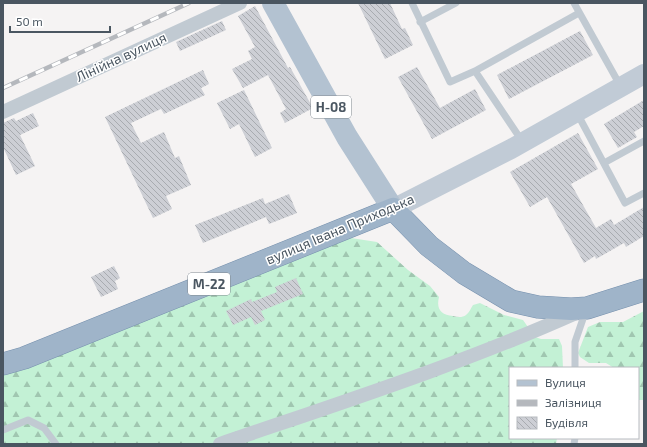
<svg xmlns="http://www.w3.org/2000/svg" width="647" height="447" font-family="'Exo 2',sans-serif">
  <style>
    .forest { fill: url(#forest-firs) }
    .building { fill: url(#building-back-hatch) }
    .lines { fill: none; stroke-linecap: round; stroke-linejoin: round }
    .trunk-casing { stroke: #7690ad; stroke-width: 23 }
    .service { stroke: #c1cad2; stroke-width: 7 }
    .minor { stroke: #c1cad2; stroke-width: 14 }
    .secondary { stroke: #c1cbd6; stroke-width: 20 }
    .primary { stroke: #b3c2d1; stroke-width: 22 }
    .trunk { stroke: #9fb4c9; stroke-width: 22 }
    .rail-casing { stroke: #b5b8bd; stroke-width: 4.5 }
    .rail { stroke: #fff; stroke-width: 3; stroke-dasharray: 9; stroke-linecap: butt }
    .labels { text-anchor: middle; stroke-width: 3; stroke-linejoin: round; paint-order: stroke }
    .shield { fill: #fff; stroke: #808990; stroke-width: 1 }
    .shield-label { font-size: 13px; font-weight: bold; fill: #4a5661 }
    .street-label { font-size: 14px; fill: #4a5661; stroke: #fff }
  </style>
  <defs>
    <pattern id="forest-firs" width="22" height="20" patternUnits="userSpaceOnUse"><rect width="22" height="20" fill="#c3f1d5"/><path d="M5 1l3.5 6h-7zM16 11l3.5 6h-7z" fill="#a0c6b0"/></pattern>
    <pattern id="building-back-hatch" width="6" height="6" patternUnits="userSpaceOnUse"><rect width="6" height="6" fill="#cdcfd5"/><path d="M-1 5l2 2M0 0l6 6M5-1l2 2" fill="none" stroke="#a8abb0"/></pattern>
  </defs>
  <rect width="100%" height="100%" fill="#f5f3f3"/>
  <path class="forest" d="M351,238L377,242L408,270L430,286L439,297C436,309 441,315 453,316C457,317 462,318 466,315C469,313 471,308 473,305L480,303L504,315L523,320L535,337L541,339H559L562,346L563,368H510V438H557L556,444H3V374L325,241Z
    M644,311V400H638V368H614L606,363H589L580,357L578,353L588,327L600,322H623Z"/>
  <path class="building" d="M358,3H390L402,29L405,28L413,45L385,59Z
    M255,6L288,68L290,67L313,108L285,123L280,113L286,109L268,75L243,88L232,69L252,59L248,51L255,47L238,16Z
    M222,21L226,30L180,51L176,42Z
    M580,31L593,55L509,99L497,75Z
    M417,67L440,108L475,89L486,110L432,139L398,77Z
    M203,70L209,84L201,88L205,95L164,114L161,109L131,123L141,143L164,132L175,158L179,156L191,185L166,196L172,209L153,218L105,117Z
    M244,90L272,148L255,157L239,124L230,129L217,103Z
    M644,100V126L634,132L637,137L618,148L604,124Z
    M33,113L39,126L20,135L35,166L16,175L3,147V123L14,118L16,121Z
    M578,133L598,169L571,184L596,228L611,219L614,225L644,207V236L626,247L624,243L596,259L595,256L584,263L547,197L530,207L510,172Z
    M289,194L297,213L269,224L266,217L203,243L195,225L263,198L265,204Z
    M114,266L120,278L115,281L118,289L101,297L91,277Z
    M296,278L303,294L261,311L265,320L255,325L251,317L233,325L226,311L251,299L252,302L277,292L275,287Z"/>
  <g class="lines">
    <g class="trunk-casing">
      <path id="trunk" d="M3,364L24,358L393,209L429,246L464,273L511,301L538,307L571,309L587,308L644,290"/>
    </g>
    <path class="service" d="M412,3L450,82L475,71L522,141
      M574,3L621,87
      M420,22L456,3
      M475,71L579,13
      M577,113L625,203L644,193
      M604,163L644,141
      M575,368V342L586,310
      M3,430L28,420L44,428L56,444
      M574,444L575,438"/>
    <path class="minor" d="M3,112L240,3
      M220,444C340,403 462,364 578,312"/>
    <path class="secondary" d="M393,209L511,149L644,74"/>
    <path class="primary" d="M273,3L347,137L393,209"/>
    <use href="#trunk" class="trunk"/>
    <g class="rail-casing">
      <path id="rail" d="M3,88L189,3"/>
    </g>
    <use href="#rail" class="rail"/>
  </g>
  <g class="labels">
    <g class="shield">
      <rect x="311" y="96" width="40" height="22" rx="3"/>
      <rect x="188" y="273" width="42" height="22" rx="3"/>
    </g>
    <g class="shield-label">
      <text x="331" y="112">Н-08</text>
      <text x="209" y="289">М-22</text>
    </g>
    <g class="street-label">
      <text transform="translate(121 57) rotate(-25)" y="5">Лінійна вулиця</text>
      <text transform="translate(340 229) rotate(-23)" y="5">вулиця Івана Приходька</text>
    </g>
  </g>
  <rect width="647" height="447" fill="none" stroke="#4a5661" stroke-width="8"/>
  <rect x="509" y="367" width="130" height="72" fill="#ffffff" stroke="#b7bbc0"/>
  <rect x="517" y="380" width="20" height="6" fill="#b3c2d1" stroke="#b7bbc0"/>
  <text x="545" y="387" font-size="12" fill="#4a5661">Вулиця</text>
  <rect x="517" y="400" width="20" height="6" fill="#b5b8bd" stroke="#b7bbc0"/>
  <text x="545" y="407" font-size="12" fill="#4a5661">Залізниця</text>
  <rect x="517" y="417" width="20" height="12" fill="url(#building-back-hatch)" stroke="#b7bbc0"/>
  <text x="545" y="427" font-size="12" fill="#4a5661">Будівля</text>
  <path d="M10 26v6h100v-6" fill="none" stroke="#4a5661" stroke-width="2"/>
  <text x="16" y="26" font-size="12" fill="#4a5661" stroke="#ffffff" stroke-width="3" paint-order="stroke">50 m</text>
</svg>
